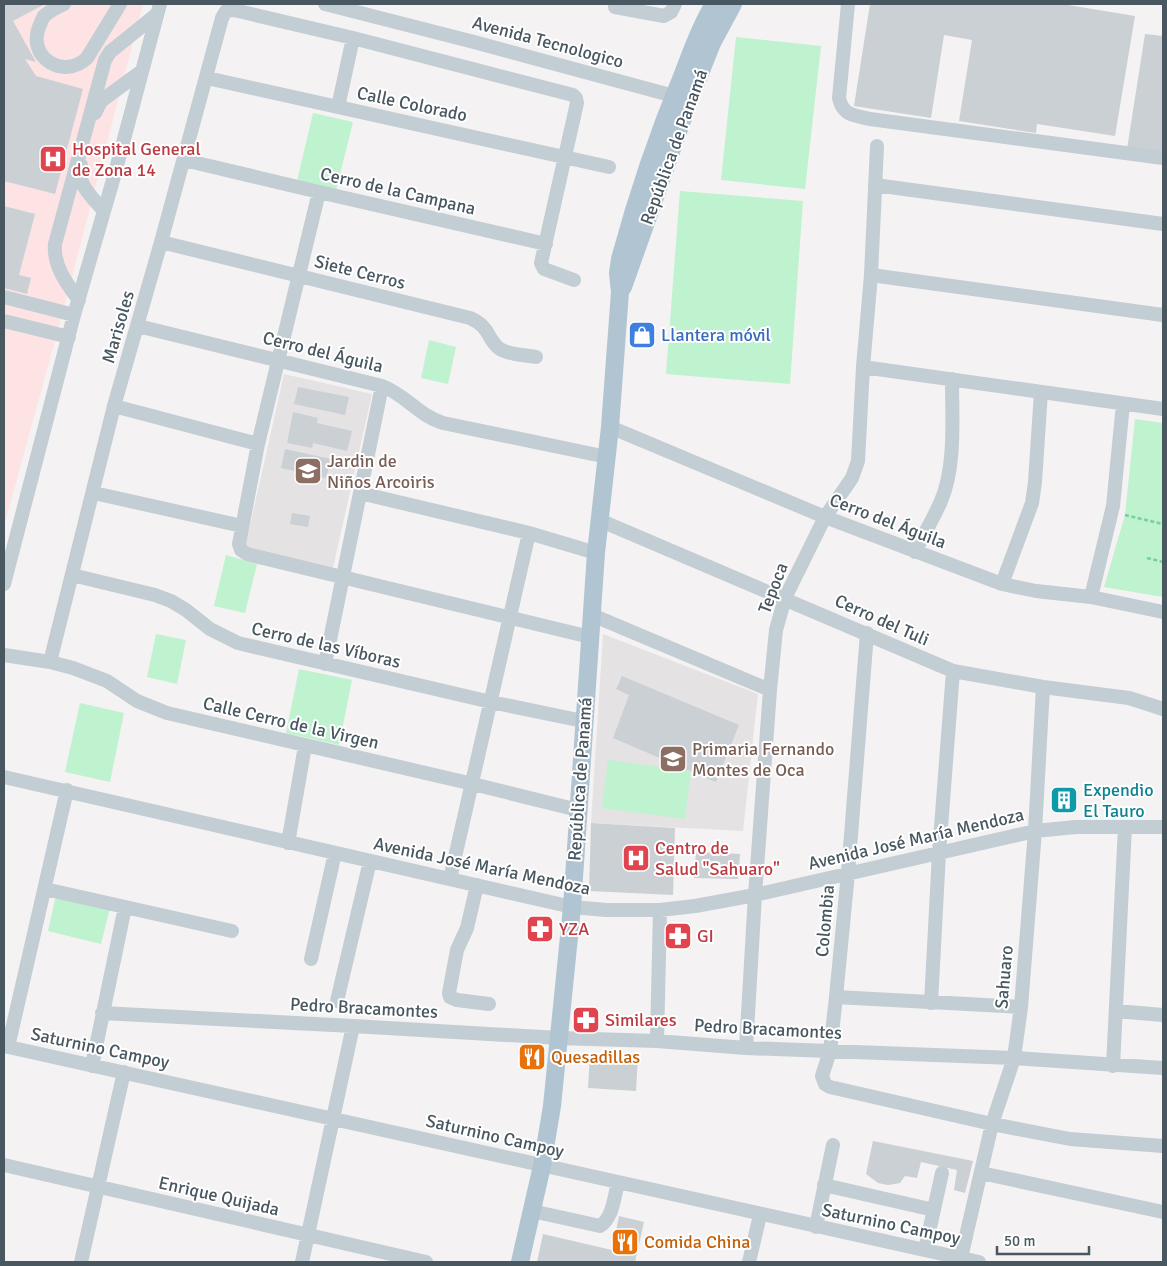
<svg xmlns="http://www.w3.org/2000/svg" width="1167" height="1266" font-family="Signika,sans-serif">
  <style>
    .education { fill: #e5e2e4 }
    .medical { fill: #fde3e3 }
    .green { fill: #bff2ce }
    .building { fill: #cbd0d4 }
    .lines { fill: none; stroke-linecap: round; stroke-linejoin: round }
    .path { stroke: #75d29b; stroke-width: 2.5; stroke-dasharray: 4 2.5; stroke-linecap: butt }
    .minor { stroke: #c2cdd4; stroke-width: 14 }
    .major { stroke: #b0c4d1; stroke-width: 18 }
    .labels { text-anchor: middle; stroke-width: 4; stroke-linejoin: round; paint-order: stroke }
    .street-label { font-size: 18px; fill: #485760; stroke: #fff }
    .health-label { font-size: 18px; fill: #be3a42; stroke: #fff; text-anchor: start }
    .shop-label { font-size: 18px; fill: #366cbe; stroke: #fff; text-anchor: start }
    .education-label { font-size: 18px; fill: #785e54; stroke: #fff; text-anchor: start }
    .culture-label { font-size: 18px; fill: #0d838f; stroke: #fff; text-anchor: start }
    .food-label { font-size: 18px; fill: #c56008; stroke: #fff; text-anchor: start }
  </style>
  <rect width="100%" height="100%" fill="#f4f2f2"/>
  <path class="education" d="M284,374L372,394L333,568L245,548Z
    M603,634L758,694L743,831L591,823Z"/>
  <path class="medical" d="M4,4H143L62,315L4,526Z"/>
  <path class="green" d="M736,37L821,46L805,189L721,180Z
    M313,113L353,122L336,190L297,181Z
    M680,191L803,201L790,384L666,374Z
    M429,340L456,347L448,384L421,378Z
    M1135,419L1163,423V597L1104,587L1125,515Z
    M226,555L257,564L245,613L214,606Z
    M156,634L186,640L177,684L147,677Z
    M299,669L352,680L339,745L286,733Z
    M80,703L124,713L110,782L65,772Z
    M608,760L691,771L685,819L602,808Z
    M56,895L110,908L101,944L48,931Z"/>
  <path class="building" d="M4,4H45L13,21L36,62L25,59L36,76L83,89L55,194L4,181Z
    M870,4H1062L1135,16L1115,136L1037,124L1036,133L959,121L972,40L944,35L931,118L854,106Z
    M1145,34L1163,36V155L1127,149Z
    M4,206L35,214L19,275L31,278L27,294L4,288Z
    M298,387L349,397L345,415L294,404Z
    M293,412L318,418L317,423L352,431L347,451L313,443L312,448L287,443Z
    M285,449L331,459L326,478L281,468Z
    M292,513L310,516L308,527L290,524Z
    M622,676L739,725L716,782L613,738L629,695L616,689Z
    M1052,791L1078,792L1077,809L1051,808Z
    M591,823L675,828L673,895L589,891Z
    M696,852L740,854L738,879L694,878Z
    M590,1054L638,1056L636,1091L588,1088Z
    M873,1141L973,1161L965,1193L954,1190L957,1170L921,1162L917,1178L905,1176L900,1183L888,1185L878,1183L866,1174Z
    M619,1216L644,1222L635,1262H537L543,1234L612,1250Z"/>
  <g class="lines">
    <path class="path" d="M1125,515L1163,524
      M1147,558L1163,562"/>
    <path class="minor" d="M64,4C57,7 50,11 44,16C42,19 41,23 39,27C27,58 64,80 87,58L120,4
      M325,4L474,42L674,96
      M848,4L839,98C843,116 854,115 870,119L1163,158
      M615,7L664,16L671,12L675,4
      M207,78L609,167
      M338,107L353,38
      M95,113L101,101L142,71
      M184,160L319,192L546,244
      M81,165C76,184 92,197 104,211
      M875,185L1163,224
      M319,192L258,444L239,544L241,550L247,554L590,637
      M161,242L470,318C491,327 487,340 500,349C509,355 526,355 536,357
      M871,275L1163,315
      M4,297L74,315
      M79,300C66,283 53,265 55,244L105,60L110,52L157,14
      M4,321L69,337
      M138,326L382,386C405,394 419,416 443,423L607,457
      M863,367L1163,409
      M114,406L258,444
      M610,427L825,517L1002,584L1036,591L1091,597L1163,612
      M94,493L242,526
      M360,493L529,533L596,553
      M599,520L953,671L1043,687L1129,698L1163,709
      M915,552C923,535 934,518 941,501C956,466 952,417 952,379
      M72,575L155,595L171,601L186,610L210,629L238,643L491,702L583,721
      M4,584L74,315L115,173L160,4
      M1002,584L1032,503L1035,482L1041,392
      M1091,597L1113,506L1123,404
      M592,615L770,690
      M867,633L848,873L836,997L830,1051L822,1076L825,1084L830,1087L992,1124L1070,1139L1163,1146
      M4,655L50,662L73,668L107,681L137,701L167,713L473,784L578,810
      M50,662L114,406L161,242L222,18L226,11L234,10L353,38L573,95L576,98L577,103L541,263L544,269L574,280
      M325,664L382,386
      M4,777L572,907L606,910H660L695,906L755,895L1035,831L1076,827H1163
      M288,843L305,746
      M450,879L529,533
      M477,885L467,928L457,950L449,993L450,997L457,1000L489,1004
      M45,889L232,931
      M311,959L335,853
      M836,997L1021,1007
      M337,1001L370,861
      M931,1003L939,853L953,671
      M1116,1011L1163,1015
      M102,1013L353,1026L559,1038L657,1041L746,1048L1014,1058L1163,1068
      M657,1041L660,910
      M4,1046L979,1262
      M8,1047L67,790
      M746,1048L755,895L770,690L776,630L785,598L825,517L852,478L858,461L863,367L871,275L877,146
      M92,1066L125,907
      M1113,1066L1125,827
      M4,1165L426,1262
      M981,1173L1163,1212
      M824,1185L934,1210
      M532,1211L600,1226C613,1218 614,1197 618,1183
      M816,1227L833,1145
      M925,1250L942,1173
      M81,1262L124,1072
      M302,1262L353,1026
      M749,1262L760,1215
      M960,1262L992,1124L1014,1058L1021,1007L1035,831L1043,687"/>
    <path class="major" d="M623,287L689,101L712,43L733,4
      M520,1262L542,1166L552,1106L572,907L596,553L610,427L620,292L618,273L620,259C637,196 658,134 683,74C692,50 701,26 714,4"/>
  </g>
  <defs>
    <g id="hospital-square" transform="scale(1.4375)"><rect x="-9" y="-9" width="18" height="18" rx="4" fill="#e0444e" stroke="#fff"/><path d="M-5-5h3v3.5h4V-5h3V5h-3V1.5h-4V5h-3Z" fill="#fff"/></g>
    <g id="shop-square" transform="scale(1.4375)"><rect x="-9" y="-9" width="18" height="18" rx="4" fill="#3f7fe0" stroke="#fff"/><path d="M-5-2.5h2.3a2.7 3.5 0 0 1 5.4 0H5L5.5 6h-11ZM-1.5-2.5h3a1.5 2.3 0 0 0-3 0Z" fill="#fff"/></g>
    <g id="school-square" transform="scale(1.4375)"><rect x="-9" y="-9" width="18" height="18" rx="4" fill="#8d6e63" stroke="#fff"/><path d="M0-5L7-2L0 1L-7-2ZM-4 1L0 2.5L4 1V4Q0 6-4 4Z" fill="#fff"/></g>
    <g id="building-square" transform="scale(1.4375)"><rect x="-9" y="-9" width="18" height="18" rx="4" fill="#0f9aa8" stroke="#fff"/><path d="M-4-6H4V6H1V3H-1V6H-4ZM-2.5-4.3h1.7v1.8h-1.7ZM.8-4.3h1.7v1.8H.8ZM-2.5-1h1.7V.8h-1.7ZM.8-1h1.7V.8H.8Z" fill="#fff"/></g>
    <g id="pharmacy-square" transform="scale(1.4375)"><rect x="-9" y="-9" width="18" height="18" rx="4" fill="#e0444e" stroke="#fff"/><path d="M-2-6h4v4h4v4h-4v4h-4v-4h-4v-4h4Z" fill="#fff"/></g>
    <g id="restaurant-square" transform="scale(1.4375)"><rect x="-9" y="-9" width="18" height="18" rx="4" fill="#e8710a" stroke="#fff"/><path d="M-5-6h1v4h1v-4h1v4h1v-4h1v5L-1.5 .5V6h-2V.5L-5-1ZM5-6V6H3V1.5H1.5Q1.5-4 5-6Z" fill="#fff"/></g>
  </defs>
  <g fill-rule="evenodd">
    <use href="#hospital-square" x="53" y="159"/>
    <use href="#shop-square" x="642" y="335"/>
    <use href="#school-square" x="308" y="471"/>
    <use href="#school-square" x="673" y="759"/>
    <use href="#building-square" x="1064" y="800"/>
    <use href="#hospital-square" x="636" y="858"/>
    <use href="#pharmacy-square" x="540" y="929"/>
    <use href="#pharmacy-square" x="678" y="936"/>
    <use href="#pharmacy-square" x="586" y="1020"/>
    <use href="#restaurant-square" x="532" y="1057"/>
    <use href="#restaurant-square" x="625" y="1242"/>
  </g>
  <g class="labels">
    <g class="street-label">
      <text transform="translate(548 42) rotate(15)" y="6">Avenida Tecnologico</text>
      <text transform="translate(412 104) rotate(12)" y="6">Calle Colorado</text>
      <text transform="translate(674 147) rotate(-70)" y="6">República de Panamá</text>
      <text transform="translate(398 191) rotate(13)" y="6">Cerro de la Campana</text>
      <text transform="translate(360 272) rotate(14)" y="6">Siete Cerros</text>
      <text transform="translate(118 327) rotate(-74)" y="6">Marisoles</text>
      <text transform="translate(323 352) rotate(14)" y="6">Cerro del Águila</text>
      <text transform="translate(888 521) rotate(21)" y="6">Cerro del Águila</text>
      <text transform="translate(773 588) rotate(-69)" y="6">Tepoca</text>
      <text transform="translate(882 620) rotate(24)" y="6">Cerro del Tuli</text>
      <text transform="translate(326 645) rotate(13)" y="6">Cerro de las Víboras</text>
      <text transform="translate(291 723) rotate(13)" y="6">Calle Cerro de la Virgen</text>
      <text transform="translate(580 779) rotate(-86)" y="6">República de Panamá</text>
      <text transform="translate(916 839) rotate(-13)" y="6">Avenida José María Mendoza</text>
      <text transform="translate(482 866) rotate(12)" y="6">Avenida José María Mendoza</text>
      <text transform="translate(825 921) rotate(-85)" y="6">Colombia</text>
      <text transform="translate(1004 977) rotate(-85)" y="6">Sahuaro</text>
      <text transform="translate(364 1008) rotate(3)" y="6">Pedro Bracamontes</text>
      <text transform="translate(768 1029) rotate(3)" y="6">Pedro Bracamontes</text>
      <text transform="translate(100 1048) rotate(12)" y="6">Saturnino Campoy</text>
      <text transform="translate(495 1136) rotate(13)" y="6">Saturnino Campoy</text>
      <text transform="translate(219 1196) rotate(13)" y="6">Enrique Quijada</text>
      <text transform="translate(891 1224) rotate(12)" y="6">Saturnino Campoy</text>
    </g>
    <g class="health-label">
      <text x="72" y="155">Hospital General<tspan x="72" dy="21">de Zona 14</tspan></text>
      <text x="655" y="854">Centro de<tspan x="655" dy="21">Salud "Sahuaro"</tspan></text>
      <text x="559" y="935">YZA</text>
      <text x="697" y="942">GI</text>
      <text x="605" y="1026">Similares</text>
    </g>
    <g class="shop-label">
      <text x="661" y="341">Llantera móvil</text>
    </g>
    <g class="education-label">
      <text x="327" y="467">Jardin de<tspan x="327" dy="21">Niños Arcoiris</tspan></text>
      <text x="692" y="755">Primaria Fernando<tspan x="692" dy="21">Montes de Oca</tspan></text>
    </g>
    <g class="culture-label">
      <text x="1083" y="796">Expendio<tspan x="1083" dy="21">El Tauro</tspan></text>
    </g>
    <g class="food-label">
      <text x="551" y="1063">Quesadillas</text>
      <text x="644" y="1248">Comida China</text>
    </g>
  </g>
  <rect width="1167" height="1266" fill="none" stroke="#485760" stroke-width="10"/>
  <path d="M997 1246v8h92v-8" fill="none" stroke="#485760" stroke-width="2.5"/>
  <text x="1004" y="1246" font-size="15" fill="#485760" stroke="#ffffff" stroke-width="4" paint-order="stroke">50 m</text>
</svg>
